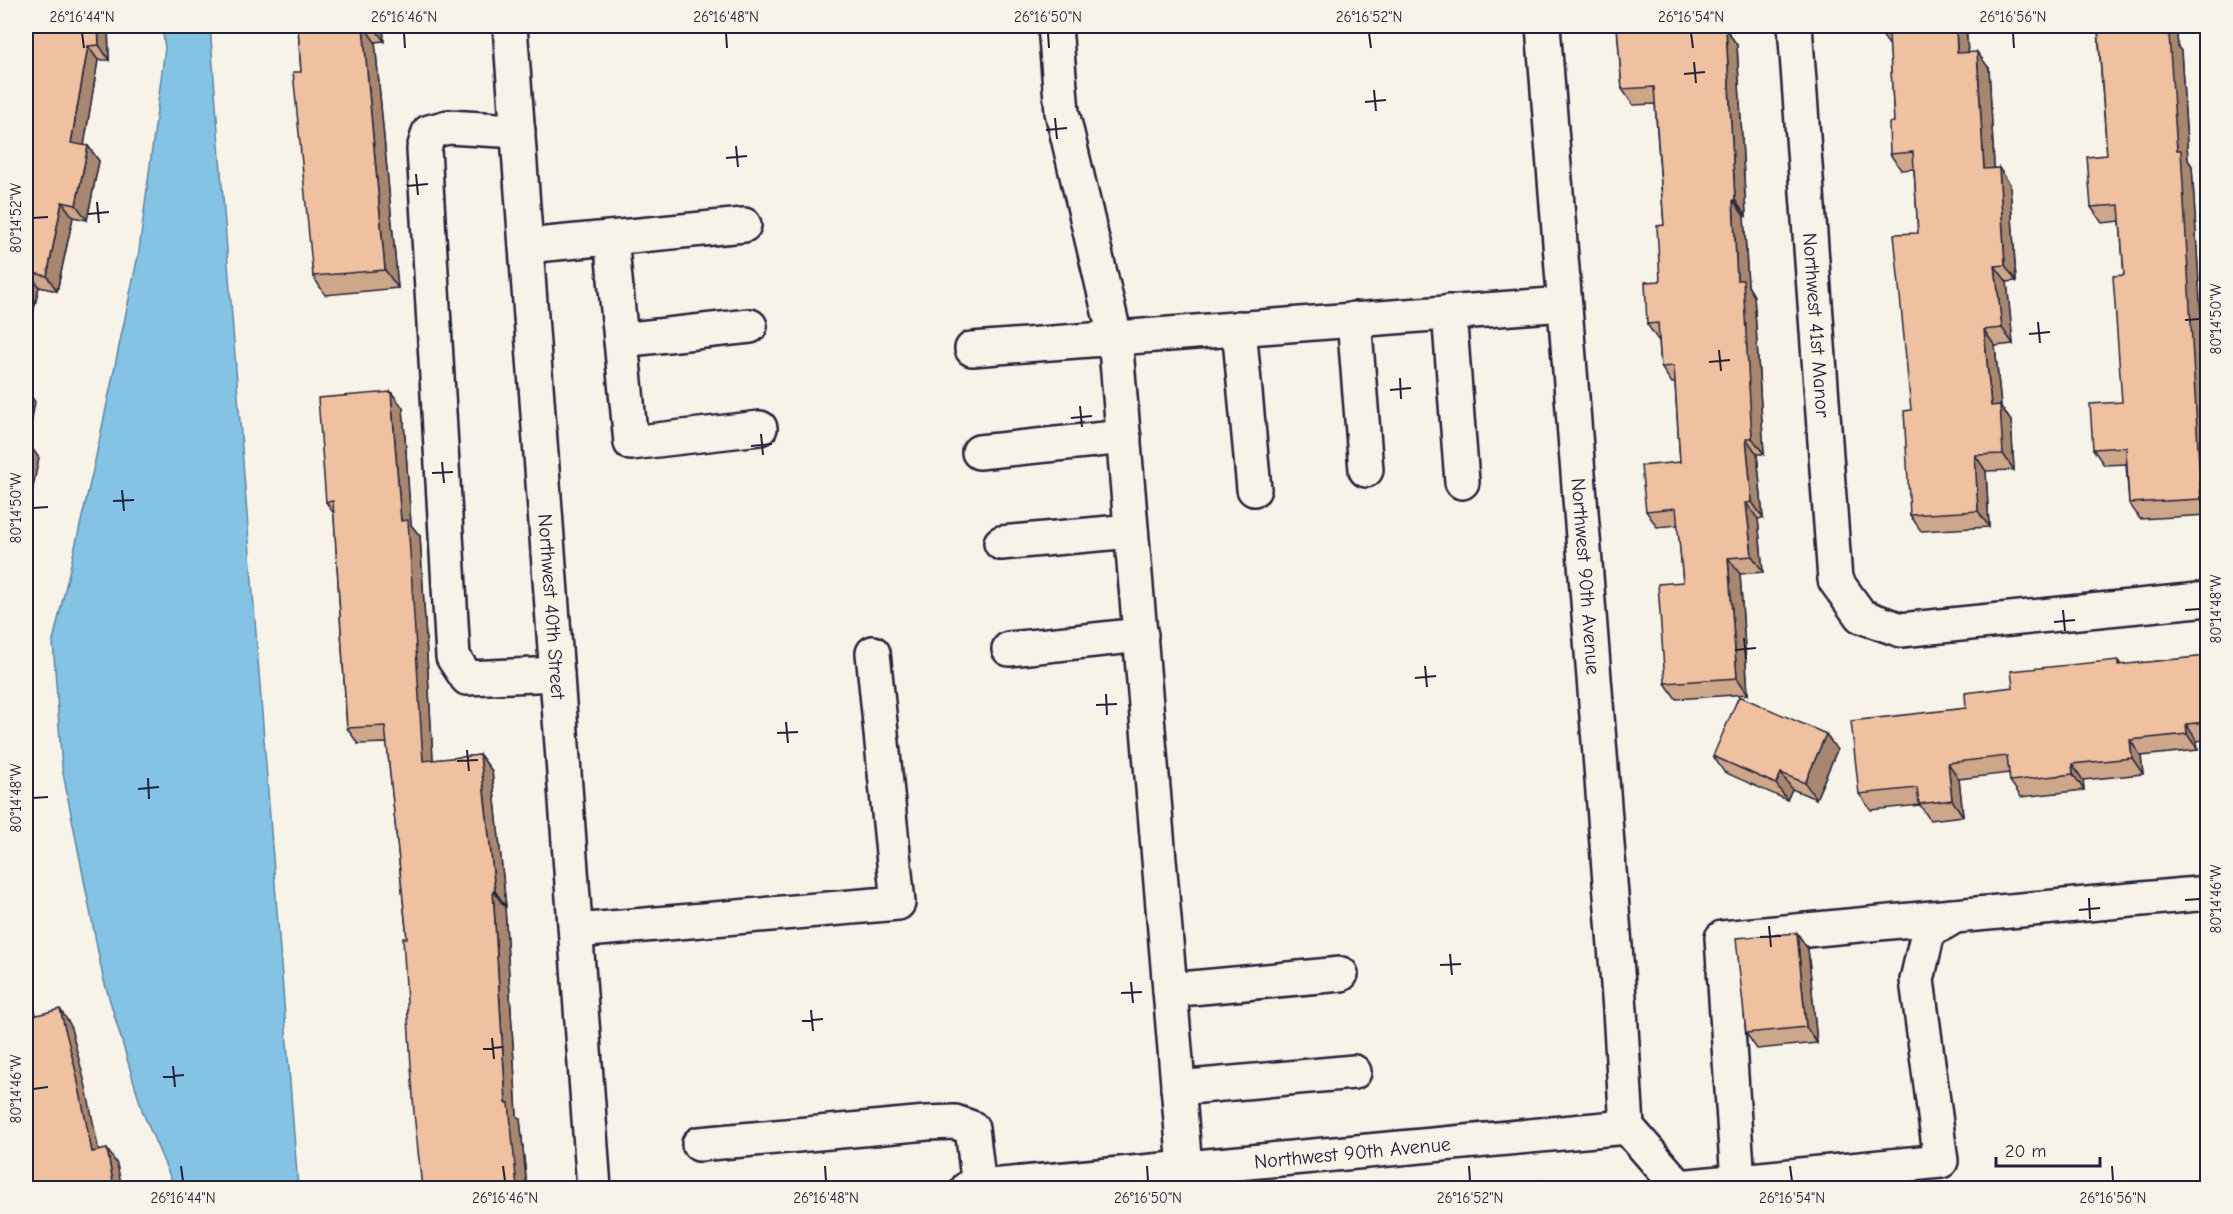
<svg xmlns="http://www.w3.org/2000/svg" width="2233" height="1214" font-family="'Comic Neue',sans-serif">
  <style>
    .pitch { fill: #b1d995; stroke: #6a7e68; stroke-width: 1.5 }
    .water { fill: #84c3e4; stroke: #5d83a0; stroke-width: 1.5 }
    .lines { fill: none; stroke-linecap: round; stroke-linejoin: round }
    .minor-casing { stroke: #22223b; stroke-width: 38 }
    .minor { stroke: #f7f3e8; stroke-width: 33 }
    .wall { fill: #cea68a; stroke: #22223b; stroke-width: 1.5 }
    .shaded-wall { fill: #a88770; stroke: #22223b; stroke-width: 1.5 }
    .building { fill: #f0c1a0; stroke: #22223b; stroke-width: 1.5 }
    .ticks { fill: none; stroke: #22223b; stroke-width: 2 }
    .labels { text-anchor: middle; stroke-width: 4.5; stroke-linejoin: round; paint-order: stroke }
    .street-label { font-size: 20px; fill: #22223b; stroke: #f7f3e8 }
    .neatline { fill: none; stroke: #22223b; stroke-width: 2 }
    .ticks-label { font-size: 15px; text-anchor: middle; fill: #22223b }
  </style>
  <rect width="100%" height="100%" fill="#f7f3e8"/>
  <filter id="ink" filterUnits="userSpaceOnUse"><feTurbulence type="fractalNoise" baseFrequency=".0167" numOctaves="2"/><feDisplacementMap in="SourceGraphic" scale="12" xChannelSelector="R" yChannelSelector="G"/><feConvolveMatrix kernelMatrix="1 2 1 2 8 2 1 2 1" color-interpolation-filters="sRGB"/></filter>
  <g filter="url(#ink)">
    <path class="pitch" d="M1541,1180L1542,1188H1487V1186Z"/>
    <path class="water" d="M162,26H210L298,1188H175L143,1113L103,977L62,768L53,641L94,466L139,251L165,48Z"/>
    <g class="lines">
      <g class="minor-casing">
        <g id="minor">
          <path id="s1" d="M510,26L594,1188"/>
          <path d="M1055,26L1062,112L1115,337L1185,1168L1158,1188"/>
          <path id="s2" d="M1543,26L1620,1010L1627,1127L1680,1188"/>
          <path id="s3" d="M1795,26L1835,580L1861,616L1901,630L2208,599"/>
          <path d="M518,131L448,127L429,132L424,149L453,657L467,678L557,674"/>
          <path d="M611,238L631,443L760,428"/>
          <path d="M526,246L744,225"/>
          <path d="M1449,312L1462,482"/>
          <path d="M1354,319L1366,470"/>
          <path d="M1239,328L1254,489"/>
          <path d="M621,340L750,326"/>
          <path d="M972,349L1564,304"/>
          <path d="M979,452L1124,437"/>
          <path d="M1001,543L1131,531"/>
          <path d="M1009,649L1141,635"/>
          <path d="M576,931L898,903L873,653"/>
          <path d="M1170,990L1341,974"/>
          <path d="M1178,1088L1354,1072"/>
          <path d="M699,1144L927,1123L955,1122L972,1128L979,1188"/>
          <path d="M1738,1182L1722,938L1953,916"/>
          <path d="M1679,1187L1941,1161L1917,980L1928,932L1955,916L2208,893"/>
          <path id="s4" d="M968,1188L1627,1127"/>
        </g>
      </g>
      <use href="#minor" class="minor"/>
    </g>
    <path class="wall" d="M26,26H108L109,60H98L84,145L88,146L99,161L87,220L73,217L57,291L39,287L26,344Z
      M298,26H383L384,41L375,42L398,288L325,295L313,276L301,72Z
      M1617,26H1723L1724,29H1726L1737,45L1746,216H1744L1748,286L1754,296L1764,454H1757L1763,518L1758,519L1763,572L1740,574L1748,694L1676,699L1665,683L1683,582L1678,525L1657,527L1646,511L1680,462L1675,383H1672L1661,367L1659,340H1658L1647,324L1660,281L1664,225L1655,104L1633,105L1622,89Z
      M1881,26H1966L1968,53L1989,68L1994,168L2010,184L2016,281L2007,282L2013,344L1995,346L2001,407L2011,421L2014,470L1986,471L1989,527L1921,531L1910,515L1911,410L1918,233L1914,169L1901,170L1890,154L1894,122L1890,46L1882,35Z
      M2095,26H2176L2178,47L2181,51L2188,160L2192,166L2208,437V515L2140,519L2129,503L2126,464L2104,465L2093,449L2122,402L2124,275L2120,221L2102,223L2091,207L2107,155L2098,30Z
      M391,392L403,408L411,525L420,536L433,760L480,755L492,771L506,907H505L517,1116L520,1119L527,1188H422L407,938L387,743L358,744L347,728L334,514L326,502Z
      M2208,656V739L2197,741L2198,750L2141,756L2143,774L2083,780L2084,790L2021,797L2010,781L2009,773L1959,779L1963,816L1930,820L1920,805L1871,810L1859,794L1966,708L2013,687L2118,660L2121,665Z
      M1837,750L1816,799L1792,789L1787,800L1724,772L1713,756Z
      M1797,933L1808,949L1817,1043L1757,1049L1746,1033Z"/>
    <path class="shaded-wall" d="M98,26H108L109,60L99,45Z
      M363,26H364L375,42L398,288L385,270Z
      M373,26H383L384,41Z
      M1713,26H1723L1725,46L1714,30Z
      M1956,26H1966L1969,69L1957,53Z
      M2166,26H2176L2178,47L2181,51L2188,160L2192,166L2208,437V509L2201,499L2177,150Z
      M1726,29L1737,45L1746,216L1735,200Z
      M88,46L98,60L82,158L71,143Z
      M1977,52L1989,68L1995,185L1984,169Z
      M88,146L99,161L87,220L76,205Z
      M1999,168L2010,184L2016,281L2005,265Z
      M1733,200L1744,216L1748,286L1754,296L1764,454L1752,438L1737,280Z
      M62,202L73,217L57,291L47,276Z
      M1995,266L2007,282L2013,344L2002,328Z
      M29,272L39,287L26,344V286Z
      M1984,330L1995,346L2001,407L2011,421L2014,470L2003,454L1991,406Z
      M26,389L35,402L26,454Z
      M391,392L403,408L411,525L420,536L434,777L423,761L401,521Z
      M1746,438L1757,454L1763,518L1752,502Z
      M29,444L39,458L26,522V460Z
      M1975,455L1986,471L1989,527L1978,511Z
      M1746,503L1758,519L1763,572L1752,556Z
      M1728,558L1740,574L1748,694L1737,678Z
      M2186,724L2197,741L2198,750L2187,734Z
      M1826,734L1837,750L1816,799L1805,783Z
      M2130,740L2141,756L2143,774L2132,758Z
      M480,755L492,771L506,907L495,891Z
      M1948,763L1959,779L1963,816L1952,800Z
      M2072,764L2083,780L2084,790L2073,774Z
      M1781,773L1792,789L1787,800L1776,784Z
      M493,891L505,907L517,1116L520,1119L527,1188H517L506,1103Z
      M1797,933L1808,949L1817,1043L1806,1027Z
      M26,974L40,1031L29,1017L26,1001Z
      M60,1009L70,1024L86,1087L102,1167L92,1152Z
      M107,1149L117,1164L122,1188H114Z"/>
    <path class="building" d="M26,26H98L99,45L88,46L71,143L88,146L76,205L62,202L47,276L29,272L26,286Z
      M298,26H363L385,270L313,276L293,72H301Z
      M1617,26H1713L1714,30L1726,29L1735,200H1733L1737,280H1743L1752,438H1746L1752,502L1746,503L1752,556L1728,558L1737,678L1665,683L1658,584L1683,582L1676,508L1646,511L1641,466L1680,462L1674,366L1661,367L1658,323L1647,324L1645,282L1660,281L1657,226L1664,225L1654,87L1622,89Z
      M1881,26H1956L1957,53L1977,52L1984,169L1999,168L2005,265L1995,266L2002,328L1984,330L1991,406L2000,405L2003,454L1975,455L1978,511L1910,515L1904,411L1911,410L1894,234L1918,233L1913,152L1890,154L1889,123L1894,122L1889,35H1882Z
      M2098,26H2166L2167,35H2169L2177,150H2181L2201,499L2129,503L2126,447L2093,449L2090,404L2122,402L2113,276L2124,275L2119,205L2091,207L2087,157L2107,155Z
      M391,392L401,521L408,520L423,761L480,755L495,891H493L506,1103H509L517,1188H422L414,1113L403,938H407L385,726L347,728L333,501L326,502L318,398Z
      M26,443L29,444L26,460Z
      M2208,656V722L2186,724L2187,734L2130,740L2132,758L2072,764L2073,774L2010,781L2007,756L1948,763L1952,800L1919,804L1917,788L1859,794L1851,721L1966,708L1965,693L2013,687L2011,671L2118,660V665Z
      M1739,696L1826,734L1805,783L1781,773L1776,784L1713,756Z
      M1797,933L1806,1027L1746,1033L1736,938Z
      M26,1001L29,1017L60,1009L76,1072L92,1152L107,1149L114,1188H26Z"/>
  </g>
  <path class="ticks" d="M82,33L84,48M404,33L405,48M726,33L727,48M1048,33L1049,48M1369,33L1371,48M1691,33L1693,48M2013,33L2014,48M1694,62L1696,83M1684,74L1705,72M1374,90L1376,111M1365,102L1386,100M1055,118L1057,139M1046,130L1067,128M736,146L738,167M726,158L747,156M416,174L418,195M407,186L428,184M97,202L99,223M88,214L109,212M33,218L48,217M2185,320L2200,319M2038,322L2040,343M2029,334L2050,332M1719,350L1721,371M1709,362L1730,360M1400,378L1401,399M1390,390L1411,388M1080,406L1082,427M1071,418L1092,416M761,434L763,455M751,446L772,444M442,462L444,483M432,473L453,472M122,490L124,511M113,501L134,500M33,508L48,507M2063,610L2065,631M2185,610L2200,609M2054,622L2075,620M1744,638L1746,659M1735,650L1756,648M1425,666L1427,687M1415,678L1436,676M1106,694L1107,715M1096,705L1117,704M786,722L788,743M777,733L798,732M467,750L469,771M457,761L478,760M148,778L149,799M138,789L159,787M33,798L48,797M2089,898L2090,919M2185,900L2200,899M2079,910L2100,908M1769,926L1771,947M1760,937L1781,936M1450,954L1452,975M1440,965L1461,964M1131,982L1133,1003M1121,993L1142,992M811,1010L813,1031M802,1021L823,1019M492,1038L494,1059M483,1049L503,1047M173,1066L175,1087M163,1077L184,1075M33,1089L48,1087M181,1166L183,1181M503,1166L505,1181M825,1166L826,1181M1147,1166L1148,1181M1469,1166L1470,1181M1790,1166L1792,1181M2112,1166L2113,1181"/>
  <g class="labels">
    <g class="street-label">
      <text dy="7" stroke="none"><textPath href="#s3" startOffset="300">Northwest 41st Manor</textPath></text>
      <text dy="7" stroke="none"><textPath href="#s2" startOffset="552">Northwest 90th Avenue</textPath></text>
      <text dy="7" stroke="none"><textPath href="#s1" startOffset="582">Northwest 40th Street</textPath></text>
      <text dy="7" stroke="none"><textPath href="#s4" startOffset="386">Northwest 90th Avenue</textPath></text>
    </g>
  </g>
  <rect width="2233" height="1214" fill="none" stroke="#f7f3e8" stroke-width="66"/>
  <path d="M1996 1157v9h104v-9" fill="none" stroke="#22223b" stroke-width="3"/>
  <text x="2005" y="1157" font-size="18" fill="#22223b" stroke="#f7f3e8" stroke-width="4.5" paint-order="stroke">20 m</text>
  <rect x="33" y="33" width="2167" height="1148" class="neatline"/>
  <g class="ticks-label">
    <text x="82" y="22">26°16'44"N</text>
    <text x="404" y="22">26°16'46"N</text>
    <text x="726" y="22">26°16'48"N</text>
    <text x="1048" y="22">26°16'50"N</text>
    <text x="1369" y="22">26°16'52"N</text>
    <text x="1691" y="22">26°16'54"N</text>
    <text x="2013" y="22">26°16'56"N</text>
    <text transform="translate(16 218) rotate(-90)" y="5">80°14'52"W</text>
    <text transform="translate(2216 319) rotate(-90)" y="5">80°14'50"W</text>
    <text transform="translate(16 508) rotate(-90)" y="5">80°14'50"W</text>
    <text transform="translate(2216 609) rotate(-90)" y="5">80°14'48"W</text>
    <text transform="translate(16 798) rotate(-90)" y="5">80°14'48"W</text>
    <text transform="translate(2216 899) rotate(-90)" y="5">80°14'46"W</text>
    <text transform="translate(16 1089) rotate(-90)" y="5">80°14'46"W</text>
    <text x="183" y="1203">26°16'44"N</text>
    <text x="505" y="1203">26°16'46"N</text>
    <text x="826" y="1203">26°16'48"N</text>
    <text x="1148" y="1203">26°16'50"N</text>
    <text x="1470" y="1203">26°16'52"N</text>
    <text x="1792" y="1203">26°16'54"N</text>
    <text x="2113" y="1203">26°16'56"N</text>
  </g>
</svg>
